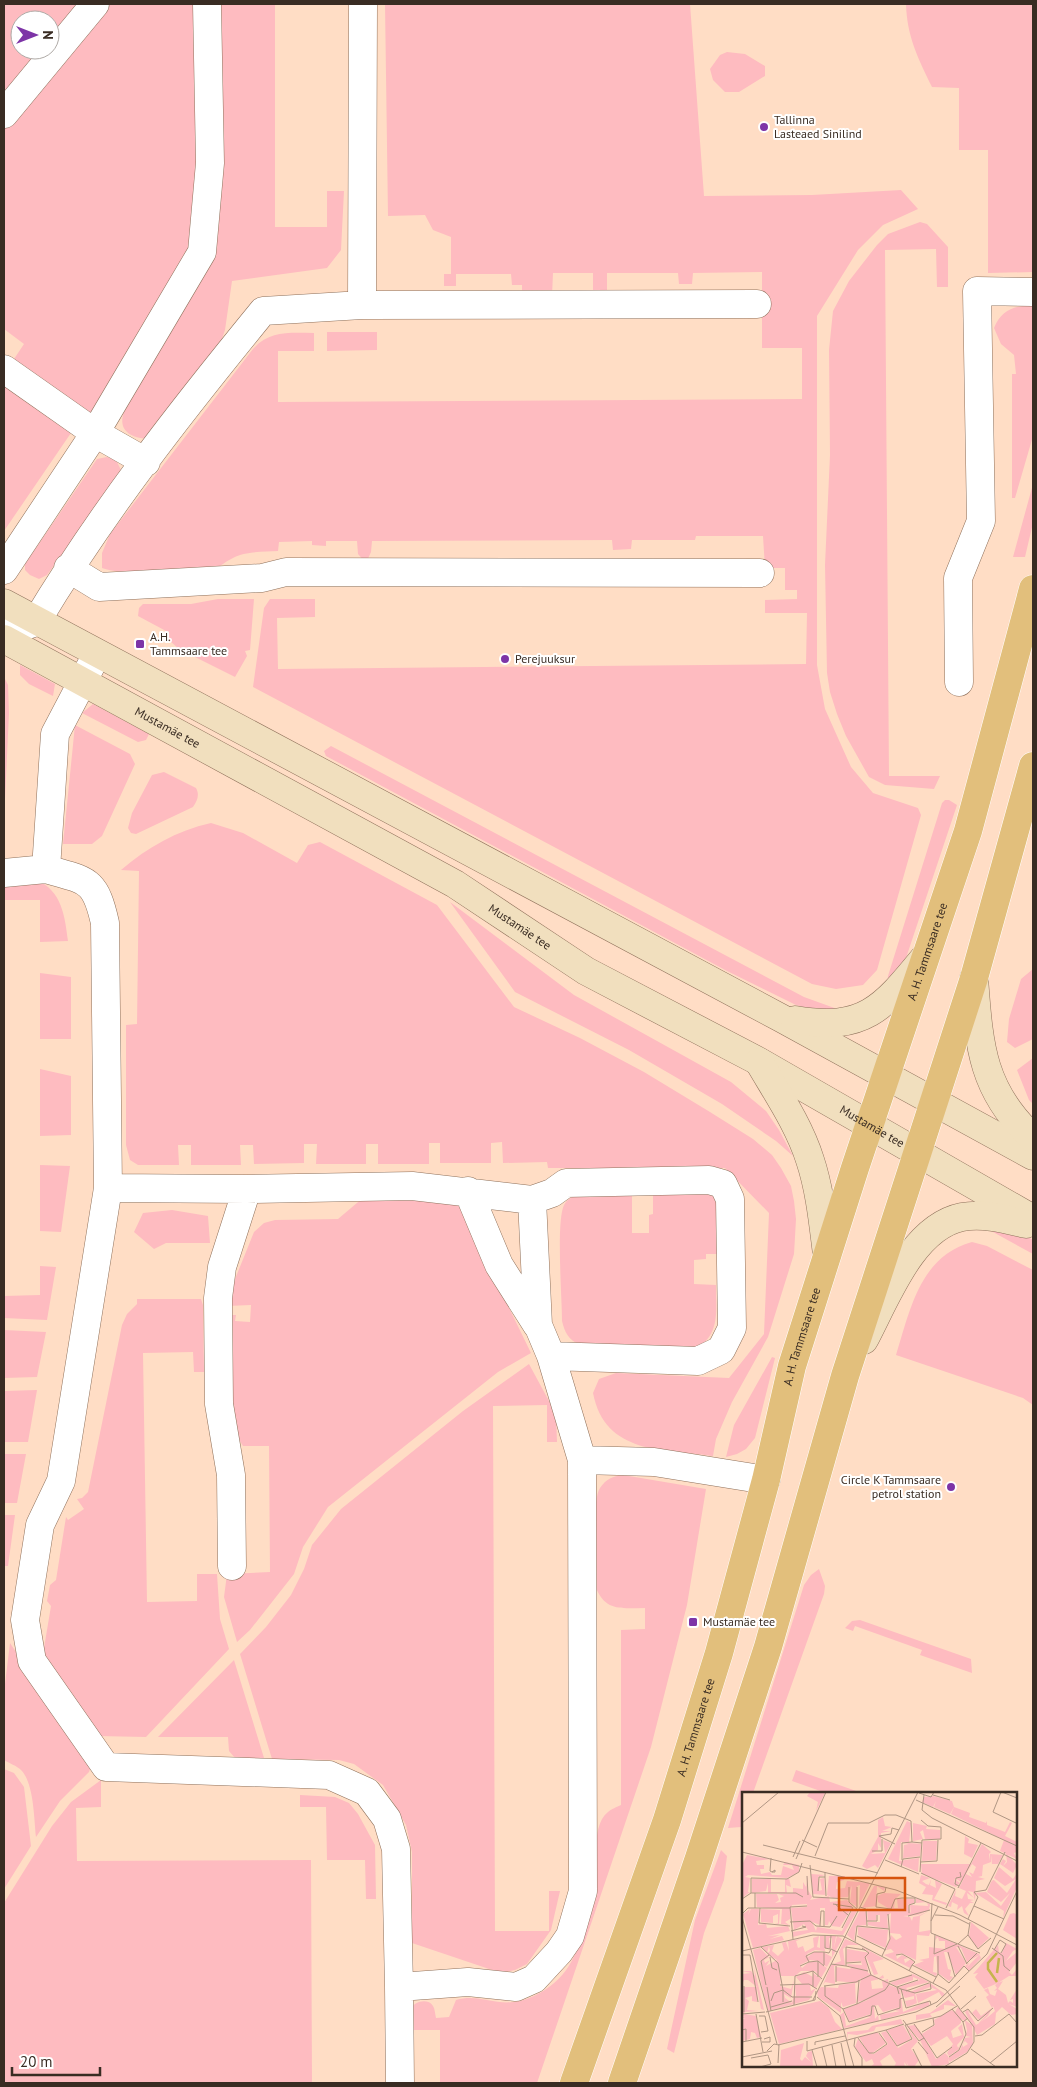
<svg xmlns="http://www.w3.org/2000/svg" width="1037" height="2087" font-family="'PT Sans',sans-serif">
  <style>
    .green { fill: #febbc0 }
    .lines { fill: none; stroke-linecap: round; stroke-linejoin: round }
    .minor-casing { stroke: #8f715b; stroke-width: 29 }
    .secondary-casing { stroke: #8f715b; stroke-width: 29 }
    .primary-casing { stroke: #fff; stroke-width: 29 }
    .minor { stroke: #fff; stroke-width: 28 }
    .secondary { stroke: #f1dfbe; stroke-width: 28 }
    .primary { stroke: #e2bf7c; stroke-width: 28 }
    .poi-dot { fill: #7d34a7; stroke: #fff; stroke-width: 2 }
    .labels { text-anchor: middle; stroke-width: 4; stroke-linejoin: round; paint-order: stroke }
    .poi-label { font-size: 12px; fill: #392c23; stroke: #fff; text-anchor: start }
    .street-label { font-size: 12px; fill: #392c23; stroke: #fff }
    .inset-river { fill: none; stroke: #c5b44d; stroke-width: 2.5 }
    .inset-road { fill: none; stroke: #b09684; stroke-width: 1 }
    .view { fill: #d6540e; fill-opacity: 0.15; stroke: #d6540e; stroke-width: 2.5 }
    .inset-edge { fill: none; stroke: #392c23; stroke-width: 2.5 }
  </style>
  <rect width="100%" height="100%" fill="#ffddc5"/>
  <path class="green" d="M4,4H85L50,46V20H20V50H47L4,103Z
    M108,4H199L200,166L194,230L186,254L94,413L89,412L14,359L24,344L4,329V127Z
    M215,4H275V227H327V191H344L341,250L327,268L232,281L225,330L219,348L150,439C132,439 117,431 124,412L206,266Z
    M385,4H690L704,196L812,195L901,190L918,209L883,225L858,250L817,316V665L825,709L851,767L873,793L918,808L921,815L877,970L863,985L836,989L812,984L253,687L264,608L270,599H315V617L277,618L278,669L806,664L807,613H765V600L797,599V590H785V568H765L763,536H696L695,540H632L631,549L613,550L612,540L372,541L371,552L366,563L358,554L357,541H326V546L312,545V541L279,542L278,551C264,552 245,551 233,558C224,562 217,570 206,572C185,576 121,575 102,568V553L110,534L253,349C270,330 290,333 314,333V351H278V402L802,399V348H762V272L693,273L692,284H679L678,273H607V290L593,291V273H553L552,296H522V285H512L511,274H456V286H444V274H451V237L433,230L425,215L388,216Z
    M906,4H1033V272L988,273V150H959V88L932,87C918,58 907,37 906,4Z
    M727,52L745,54L765,66V76L739,92H725L713,80L710,69L720,55Z
    M920,222L927,224L948,247V287H937L936,249L885,250L889,776H940L934,789L885,785L869,777L846,736L837,714L830,692L827,673L825,565L830,455L829,350L833,311L849,281L877,245L888,234Z
    M1033,305V436L1015,498H1012V374H1016L1014,355L1001,344L994,328C1002,309 1015,306 1033,305Z
    M327,332H377V350L327,351Z
    M4,385L73,430L4,531Z
    M107,457L116,460L122,472L47,575L39,579L30,575L25,570V564L97,459Z
    M1033,484V523L1025,557H1013Z
    M218,599H254L250,650L245,651L247,656L235,677L179,649L170,641L166,631L138,616L139,608L143,604H191Z
    M20,665L55,684L53,696L29,684L20,675Z
    M4,677L8,685L9,713L4,821Z
    M93,704L149,734L146,740L138,742L82,713Z
    M75,725L130,754L135,764L102,836L92,844H63Z
    M331,746L804,997L840,1010L810,1009L796,1005L727,971L326,756L324,751Z
    M164,772L196,788C200,795 197,801 193,807L136,834L131,833L128,828L132,813L152,775Z
    M945,800H949L957,805L905,961L887,987L888,976L942,803Z
    M211,823L243,833L297,863L308,845L320,842L437,905L514,1007L580,1038L644,1072L710,1112L753,1139L772,1155L781,1168L791,1186L794,1201L796,1219L794,1254L768,1337L732,1402L716,1439L713,1456C664,1449 605,1455 593,1393L599,1379L616,1373L729,1378L764,1334L769,1213L725,1168H548L547,1162L503,1163L502,1142L491,1143V1163H440V1143H429V1164H378V1144H366V1164H316L317,1144H304V1163L254,1164L253,1145H240L241,1165H191V1145H178L179,1165H138L130,1160L126,1145V1025L137,1024L139,871L121,870C148,847 176,831 211,823Z
    M36,880C62,890 65,917 68,941L40,942V900H4V883Z
    M450,902L574,995L731,1082L766,1111L779,1130L793,1156L776,1141L722,1104L629,1050L515,992Z
    M1033,969V1039L1015,1048L1007,1042L1009,1019L1021,979Z
    M40,973L71,977V1039H40Z
    M1033,1058V1104L1029,1100L1017,1070Z
    M40,1069L71,1076V1135L40,1136Z
    M40,1165L70,1166L61,1232L40,1231Z
    M580,1193H632V1233H649V1215L653,1214V1193L714,1194L717,1200V1254H706V1259L694,1260V1284L716,1285C716,1309 721,1337 694,1349L580,1345C568,1339 565,1333 562,1321C562,1297 556,1222 564,1205C568,1198 574,1196 580,1193Z
    M364,1197L455,1200L468,1209L492,1273L531,1353L498,1372L328,1507L303,1547L294,1574L250,1630L237,1642L224,1597L227,1574L270,1572L269,1446H243L230,1425L227,1315H236L235,1321L250,1322L251,1305L227,1306L229,1294L254,1232L264,1223L275,1220L338,1219Z
    M172,1210L208,1216L210,1243H166L154,1249L134,1232L143,1213Z
    M982,1226L1021,1233L1033,1240V1254Z
    M972,1242L987,1246L1033,1270V1405L1023,1398L896,1355C910,1310 920,1256 972,1242Z
    M40,1266L56,1267L47,1320L4,1318V1296L40,1295Z
    M137,1299H201L203,1305L204,1372H194L193,1352L143,1353L147,1602L197,1601V1574H217L220,1619L229,1649L146,1737L97,1736L42,1660L51,1606L47,1601L50,1585L56,1580L66,1517L68,1520L84,1509L77,1499L82,1498L88,1492L122,1325L127,1314L137,1304Z
    M4,1330L46,1332L37,1377L4,1378Z
    M772,1357L775,1358L755,1438L746,1449L737,1454L726,1457L734,1425Z
    M529,1364L556,1414L557,1442H547V1405L493,1406L495,1931H549V1891H560L551,1930L527,1964L515,1970L501,1973L412,1943V1852L406,1825L383,1785L354,1764L339,1760L272,1759L240,1654L266,1627L291,1595L304,1569L312,1545L341,1509L463,1411Z
    M37,1390L28,1442H4V1391Z
    M4,1454H26L17,1503H4Z
    M623,1475L706,1489L687,1605L651,1747L537,2083H440V2030H410C410,2024 408,2015 410,2010C414,2001 428,1998 433,2006C435,2009 435,2014 436,2018L449,2017L456,2000C484,1992 500,2012 534,1996C567,1980 575,1958 586,1925C589,1916 594,1906 596,1897C600,1875 588,1828 608,1812C611,1809 617,1807 621,1805V1630L645,1629V1608C622,1608 606,1612 596,1588C596,1569 591,1501 600,1488C606,1479 613,1476 623,1475Z
    M4,1515H15L8,1566H4Z
    M819,1569L825,1586L824,1594L753,1793H743V1820L741,1827L728,1828L804,1585L811,1575Z
    M860,1620L971,1659L972,1673L920,1655L922,1650L855,1626L853,1631L845,1628L852,1621Z
    M10,1643L91,1766L89,1772L60,1801L36,1837C34,1819 34,1783 21,1770C17,1766 9,1763 4,1760V1692Z
    M234,1660L264,1758H235L229,1751L228,1737H158Z
    M4,1769L14,1773L24,1787L31,1846L4,1889Z
    M796,1770L862,1793H826L792,1781Z
    M101,1780V1807L76,1808L77,1861L311,1860L312,2083H4V1903L52,1826L71,1802Z
    M300,1795L335,1797L349,1803L358,1814L375,1845L376,1899H366L365,1860H327L326,1807H300Z
    M721,1850L727,1856L724,1880L704,1933L674,2053L667,2049L695,1920Z"/>
  <g class="lines">
    <g class="minor-casing">
      <path id="minor" d="M4,114L95,4
        M362,305L363,4
        M4,369L95,433L146,462
        M68,568L99,587L262,578L286,572L760,573
        M4,570L95,433L202,252L210,163L207,4
        M4,633L36,622C102,512 182,410 263,311L362,305L757,304
        M959,682L958,578L981,521L977,291L1033,292
        M46,869C87,881 95,878 105,923L108,1188
        M4,873L46,869L55,734L97,654
        M468,1191L499,1265L537,1325
        M532,1200L552,1193L566,1183L709,1180L723,1184L730,1199L732,1328L721,1350L698,1361L551,1356
        M232,1566L231,1475L219,1404L218,1298L222,1267L247,1189
        M399,1987L396,1849L387,1819L367,1792L329,1775L106,1767L32,1661L25,1620L40,1525L61,1481L108,1188L247,1189L412,1186L532,1200L538,1325L551,1356L582,1460L654,1462L766,1480
        M400,2083L399,1987L468,1982L516,1987L534,1979L559,1952L570,1936L583,1891L582,1460"/>
    </g>
    <g class="secondary-casing">
      <g id="secondary">
        <path d="M4,603L781,1018L1033,1156"/>
        <path id="s1" d="M4,639L455,884L586,971L758,1061L1033,1219"/>
        <path d="M974,978C979,1044 981,1090 1033,1138"/>
        <path d="M795,1020C865,1032 884,1007 925,957"/>
        <path d="M759,1062C777,1093 799,1125 810,1160C820,1190 823,1223 827,1254"/>
        <path d="M864,1340C886,1299 912,1227 962,1217C983,1213 1005,1219 1026,1224"/>
      </g>
    </g>
    <g class="primary-casing">
      <g id="primary">
        <path id="s2" d="M574,2083L667,1820L719,1653L766,1480L792,1366L855,1168L968,831L1033,589"/>
        <path d="M622,2083L699,1858L768,1647L845,1376L974,978L1033,766"/>
      </g>
    </g>
    <use href="#minor" class="minor"/>
    <use href="#secondary" class="secondary"/>
    <use href="#primary" class="primary"/>
  </g>
  <g class="poi-dot">
    <circle cx="764" cy="127" r="5"/>
    <rect x="135" y="639" width="10" height="10" rx="2.5"/>
    <circle cx="505" cy="659" r="5"/>
    <circle cx="951" cy="1487" r="5"/>
    <rect x="688" y="1617" width="10" height="10" rx="2.5"/>
  </g>
  <g class="labels">
    <g class="poi-label">
      <text x="774" y="124">Tallinna<tspan x="774" dy="14">Lasteaed Sinilind</tspan></text>
      <text x="150" y="641">A.H.<tspan x="150" dy="14">Tammsaare tee</tspan></text>
      <text x="515" y="663">Perejuuksur</text>
      <text x="941" y="1484" text-anchor="end">Circle K Tammsaare<tspan x="941" dy="14">petrol station</tspan></text>
      <text x="703" y="1626">Mustamäe tee</text>
    </g>
    <g class="street-label">
      <text dy="4" stroke="none"><textPath href="#s1" startOffset="186">Mustamäe tee</textPath></text>
      <text dy="4" stroke="none"><textPath href="#s1" startOffset="591">Mustamäe tee</textPath></text>
      <text dy="4" stroke="none"><textPath href="#s2" startOffset="1186">A. H. Tammsaare tee</textPath></text>
      <text dy="4" stroke="none"><textPath href="#s1" startOffset="996">Mustamäe tee</textPath></text>
      <text dy="4" stroke="none"><textPath href="#s2" startOffset="781">A. H. Tammsaare tee</textPath></text>
      <text dy="4" stroke="none"><textPath href="#s2" startOffset="376">A. H. Tammsaare tee</textPath></text>
    </g>
  </g>
  <g transform="translate(742 1792)">
    <rect width="275" height="275" fill="#ffddc5"/>
    <path d="M68,0L83,1L74,19L76,10L65,4ZM191,4L210,9L212,15L228,21L227,25L244,31L245,29V33L263,40L268,30L270,31L263,44L275,50V60L272,61L275,67L258,59L262,48L209,22L212,15L208,22L192,15L194,9L191,15L180,10L182,5ZM141,25L143,34L150,35L140,39H149L139,41V56L136,51V58L129,62L143,61L141,48L149,51L136,76L133,73L125,77L120,74L136,45V28ZM165,29L169,31L167,51L179,52L178,64L161,66L162,53L167,52L159,50L157,69L177,66L176,80L146,67ZM171,31L185,34L184,37L198,38V47H183L181,38L178,40L181,47L171,49ZM223,44L227,47L226,51L236,53L230,66L222,62ZM181,49H195L194,68L180,69ZM240,52L249,60L247,62V69L248,62L261,63L256,72H250L249,63V70L241,73L240,84L236,85L243,87L234,89L233,109L231,100L226,99L232,106L225,101L226,107L232,108L228,109L232,111H228L223,117L227,124L222,121L220,114L215,118L216,113L210,110L209,115L206,114L214,98L213,104L220,107L224,99L217,96L224,82L230,85L227,80L231,82L234,75L230,72L219,90L213,86L212,92L214,88L218,91L214,95L180,82L179,72H229ZM264,61L275,73L271,81L258,72L261,67L264,69L261,74L265,70ZM5,63L28,67L14,69L15,73H22V77H18L19,82L28,80L30,83H39L41,74L52,78L50,73H41L43,70L57,73V80L45,86L6,83L3,85L8,86L6,100H8L0,106V73ZM257,75L271,87L275,81V95L261,126L262,119L233,101L244,100L259,114L268,101L259,110L245,100L249,90L251,88H252L265,101L274,87L263,94L252,86ZM69,82L83,83L76,85L77,99L80,98L78,87L82,86L83,103L71,102ZM66,83V98L70,105L68,108L87,104L88,110L105,108L111,114L98,135L90,134L87,129L86,133H83V116H78V133L70,130L74,139L75,135L100,139L111,116L115,119L101,143L70,140L51,145L50,140L66,138L62,132L52,138L49,116L65,115V112L50,113L48,118V127L43,130L47,133L39,132L40,117L15,115L14,102H35L37,108L33,111L39,110L38,106L42,104L36,102L51,101V96L61,97V90L64,95ZM179,83L188,86L180,89L184,92L187,93L189,87L188,93L194,96L193,88L200,92L192,107L205,111L204,113L190,108L191,103L180,102L184,95L177,91ZM87,84H103L102,88L95,90L94,97L103,96L105,89L128,91L117,114L118,93L115,94V115L108,110L110,93L106,105L91,106L85,103ZM47,86L49,95L44,93L45,101H26V91L24,99L10,101V87H29V100H43V87ZM132,94H136L143,95L142,99L135,94L134,114L120,116ZM142,101L159,102L153,107L152,116H156L155,107H172V111L166,113L169,122L168,113L186,114L185,110L174,111V106L188,112V113L187,118L176,123L161,124L168,125L170,129L171,125L176,124L187,119L178,124L177,140L189,138L187,144L175,143L174,168L159,161L154,163L155,167L160,163L166,166L162,167L163,171L169,167L172,170L168,176L142,163L152,160L149,157L144,158L149,143L154,148L160,145L158,142L148,141L149,121L145,124L146,137L126,133V130H138V123H134V128L126,129L125,117L126,116V119L149,118L136,110L135,104ZM8,117L6,123L9,117H17L16,133L24,132L25,136L46,134L48,139L26,144L38,143L28,147L40,144L42,148L11,156L1,122ZM19,117L38,118L37,132L33,131H36V122L31,124V131L19,130ZM119,117L124,120V133L114,134L112,149L105,143ZM272,121L275,123V147L261,138L268,122ZM229,130L247,146L236,156L227,145ZM116,135L146,138L144,156L124,148L126,142L124,148L116,143ZM194,143L237,162L239,166L227,179L223,174L228,170L225,175L237,163L225,170L219,156L214,155L224,171L214,183L205,160H202L206,177L209,178L208,184L211,185L207,189L196,181L194,164L192,165L191,180L195,181L194,184L172,173L182,169L177,168L187,166V155L203,157V149H197L196,145L193,148ZM77,144L75,155L78,156V144H82L83,159L73,158L65,162L66,165L72,160H81L90,165V146H87L88,156H83L84,144H94L92,156L95,144L100,147L85,175L75,169L68,168L58,173L60,176L67,170H76L85,176L79,186L73,179H59L53,184H39L38,194L49,197L52,188L49,206L42,202L43,206L50,211L52,203L54,205L53,193L60,192L54,185L62,180L71,185V181L79,187L74,196L68,193L69,199L74,196L69,204H65L69,205L67,208L26,219L11,158L18,156L27,165L22,168L23,171L28,168L24,174L35,168L25,162L28,159L27,154L25,161L20,155L32,153L30,159L36,164L42,158L40,151L33,152L44,150L47,159L46,149L59,147L54,149L56,156L61,154L63,160L72,155L71,146ZM103,147L118,153H106L101,157L103,173L92,174L93,192L83,190L81,193L89,173L99,169L97,160ZM264,151L275,157L271,159L264,169L275,160V170L267,180L270,183L275,177V184H267L256,191L261,189L256,197L264,203L266,211L268,209L271,211V207L268,208L275,197V215L267,212L275,217V222L269,223L260,215L254,221L253,232L235,243L223,220L225,218H226L236,230L225,218L234,233L246,225L253,219L251,214L246,224L236,232L245,222L237,228L230,221L234,217L239,224L250,216L244,205L247,203L242,198L246,196L248,202L253,204L255,198L252,199L255,196L253,193L256,191L242,197L233,185L236,181L231,182L256,153L257,160L260,161ZM119,154L142,167L131,170L136,182L132,183L124,164L126,181L137,186L141,183L142,186L129,189L130,197L141,196L140,189L146,187L147,193L158,197L161,220L186,209L188,214L139,228L138,223L158,219L151,218L158,215L141,220L136,213L132,214L133,227L136,223L137,229L102,236L98,223L102,220L104,234L129,225H123L129,223V222L107,229L102,217L128,207L115,210L119,186L115,191L94,189V175L108,177L110,175L106,174L105,172L120,173L119,169L104,170L105,157L128,161ZM12,175L22,218L19,217L15,196V210L10,209V204L3,206L7,209L5,218L17,219L3,220V222L14,224L19,245L15,246L13,241L9,240L8,247L0,249V227H3L0,225H3L0,224L3,222L0,220L2,195H15L6,188H2L0,193V182L9,181L0,179H9L13,184ZM171,182L187,190L164,196L168,200L188,191L203,202L200,205L197,200L176,211L174,202L195,198L188,195L173,201L175,211L165,215L163,209L172,207V204L163,206L157,195L178,188L171,185V188L154,194L148,191ZM113,191L114,211L101,215L99,210V221L76,205L75,199L79,195L96,196L97,193ZM206,208L214,214L202,213V217L188,222L190,225L174,228V223L188,221ZM78,209L87,216L93,230L100,237L37,252L28,221ZM216,215L225,226L223,228L230,233L231,252L225,260L208,270L206,266L219,257L220,252L221,255L226,252L223,249L221,252L223,246L229,245L224,244L225,238L223,229L219,227V231L209,239L211,246L220,243L216,236L220,232L222,245L215,253L216,256L218,253L217,257L207,264L205,261L211,252L205,244L189,254L182,245L194,267L203,261L206,264L207,272L190,275L178,248L165,234L173,233L180,242L193,233L192,228L209,218L213,220ZM159,227L161,232L134,235L132,239L115,243L106,242V248L105,240L126,238L130,234ZM161,233L169,247L156,254L145,238ZM165,235L176,249L169,257L177,268L172,275H167L164,269L166,275L162,270L163,275H152L154,271L148,262L138,269L141,275H128L132,272L130,267L124,270L113,255L116,247L126,260L117,245L135,240L144,251L129,262H132L146,252L139,241L144,239L156,256L171,247ZM62,251L58,267L60,269L63,265L69,270L64,264L66,260L70,259L71,275H38L39,258Z" fill="#febbc0"/>
    <path class="inset-river" d="M255,161L246,171V177L255,190M255,181L257,166"/>
    <path class="inset-road" d="M259,0L251,20L274,31M260,0L275,6M177,1L189,5L192,0M182,3L180,18L190,26L275,69M191,3L208,8M174,8L275,54M0,31L37,0M60,48L75,55M153,52L137,44L149,42L150,36L157,38M21,53L136,81M130,59H140V47M0,60L154,98L218,123L275,153M73,64L86,31H127L143,23H154L169,29L170,50L180,51M51,65L58,49M29,66L28,79L30,80H33V78L30,80M54,67L84,0M143,68L177,82M160,68V51L170,50M178,70L195,69L196,48M68,73L71,105L107,107M159,75L161,67L178,65M178,80L180,48L199,47V35L186,34L179,28M179,81L213,97M65,84L66,103M83,85L84,104M217,94L213,92L214,86L219,85L218,80M107,95V110L117,119M144,95L143,100L135,102L134,115L149,117L153,107L160,106M216,96L239,51M76,99L77,85H83V80M9,101V86L45,87L57,80L60,71M13,101V116H48M160,106H173V111L167,113V121M0,107L9,101H54L61,105M91,112L110,115M93,112L106,123M232,114L262,127M118,115L124,117L125,134M196,115L189,129V141L238,161M18,116L17,131L48,134M115,116V95M204,116L213,97M0,122L6,116H13M193,123L211,124L227,132M166,124L188,118M0,125L35,252M226,127L236,105L232,100L244,98L263,60M125,129H135V123M189,129L190,111M48,130L68,129L74,134L88,135L95,124M78,134L79,119H82V134M100,136L111,115M49,139L64,135L60,134M193,142L192,162L215,152M83,143V156L88,157L89,143M226,143L236,157L249,146M115,144L144,158M51,147L48,115L65,114M113,150L115,134L147,137M216,152L226,143L228,130M216,154L225,172M19,155L36,171L41,198L50,205H70M250,156L261,164L262,174L268,179M252,158L258,148L264,152L259,161M0,159L71,143L101,144L204,198L218,217M82,160L87,161L89,157L95,160M206,160L213,185M0,163H8L16,210M154,163L160,162L169,167L173,170L170,173M140,164L148,147L146,122M28,165L30,176L35,178M76,169V185M67,170L76,169L82,174M104,171L119,170M89,172L104,174V155L123,158M224,172L235,161M58,174L67,170L64,164L72,160H82V173M94,174V190M104,174L126,179M71,179V195M167,179L170,173L194,185M196,182V164M129,183L159,197L164,216L188,209L189,213M147,190L170,183M191,191L196,182L207,191L222,174L227,179M24,193L19,169L27,163M38,193L67,192L75,197M2,194V220M82,194L114,190L129,183L123,165L127,161L120,156M83,194V204L101,217L107,230L129,223L130,214H133L136,223L158,216V207L161,206M25,195L29,219M159,197L173,201L189,197L188,190M164,199L187,191M157,202L155,195L176,188M75,205L98,224L112,275M71,208L176,0M29,209L32,201L41,198V210M115,212L143,198L148,191M52,213L53,184L71,179L80,187M29,215L50,209M194,215L218,194M101,217L115,212L117,188M210,217L221,230M219,217L234,204M24,220L73,208L74,199M221,220L226,217L236,229L251,216M0,222L23,220M14,222L21,260M17,224H23L26,239L19,240M161,228L177,249L182,246L195,266L210,255M162,232L144,238L155,254L170,247L163,233L199,224L215,214M172,232L182,246M0,238L4,237V249M180,240L192,233L191,226M233,244L240,243L267,222L275,231M116,246L127,261H132L145,252L137,241M65,249V259L113,246M0,250L20,246M20,250H28V245L22,247M176,250L186,262M99,251L104,275M36,253L174,220L195,210L245,162L275,99M73,253V250L103,244M90,253L94,275M80,255L85,275M171,257L180,275M229,257L254,275M70,258L75,275M25,259L32,252L37,253L36,271M0,265L30,259M207,265L217,258L224,242L221,230L226,226M9,266L26,263L29,272L18,275M248,271L275,249M120,275V266L112,254L113,246L144,238M202,275L225,261L232,250V235L217,216"/>
    <path class="view" d="M97,86H163V118H97Z"/>
    <rect width="275" height="275" class="inset-edge"/>
  </g>
  <rect width="1037" height="2087" fill="none" stroke="#392c23" stroke-width="10"/>
  <g transform="translate(35 35) rotate(90)"><circle r="24" fill="#ffffff" stroke="#b0aba7"/>
  <path d="M0-4L9 19L0 12L-9 19Z" fill="#7d34a7"/>
  <text y="-8" font-size="14" font-weight="bold" text-anchor="middle" fill="#392c23">N</text>
  </g>
  <path d="M12 2067v8h88v-8" fill="none" stroke="#392c23" stroke-width="2.5"/>
  <text x="20" y="2067" font-size="15" fill="#392c23" stroke="#ffffff" stroke-width="4" paint-order="stroke">20 m</text>
</svg>
